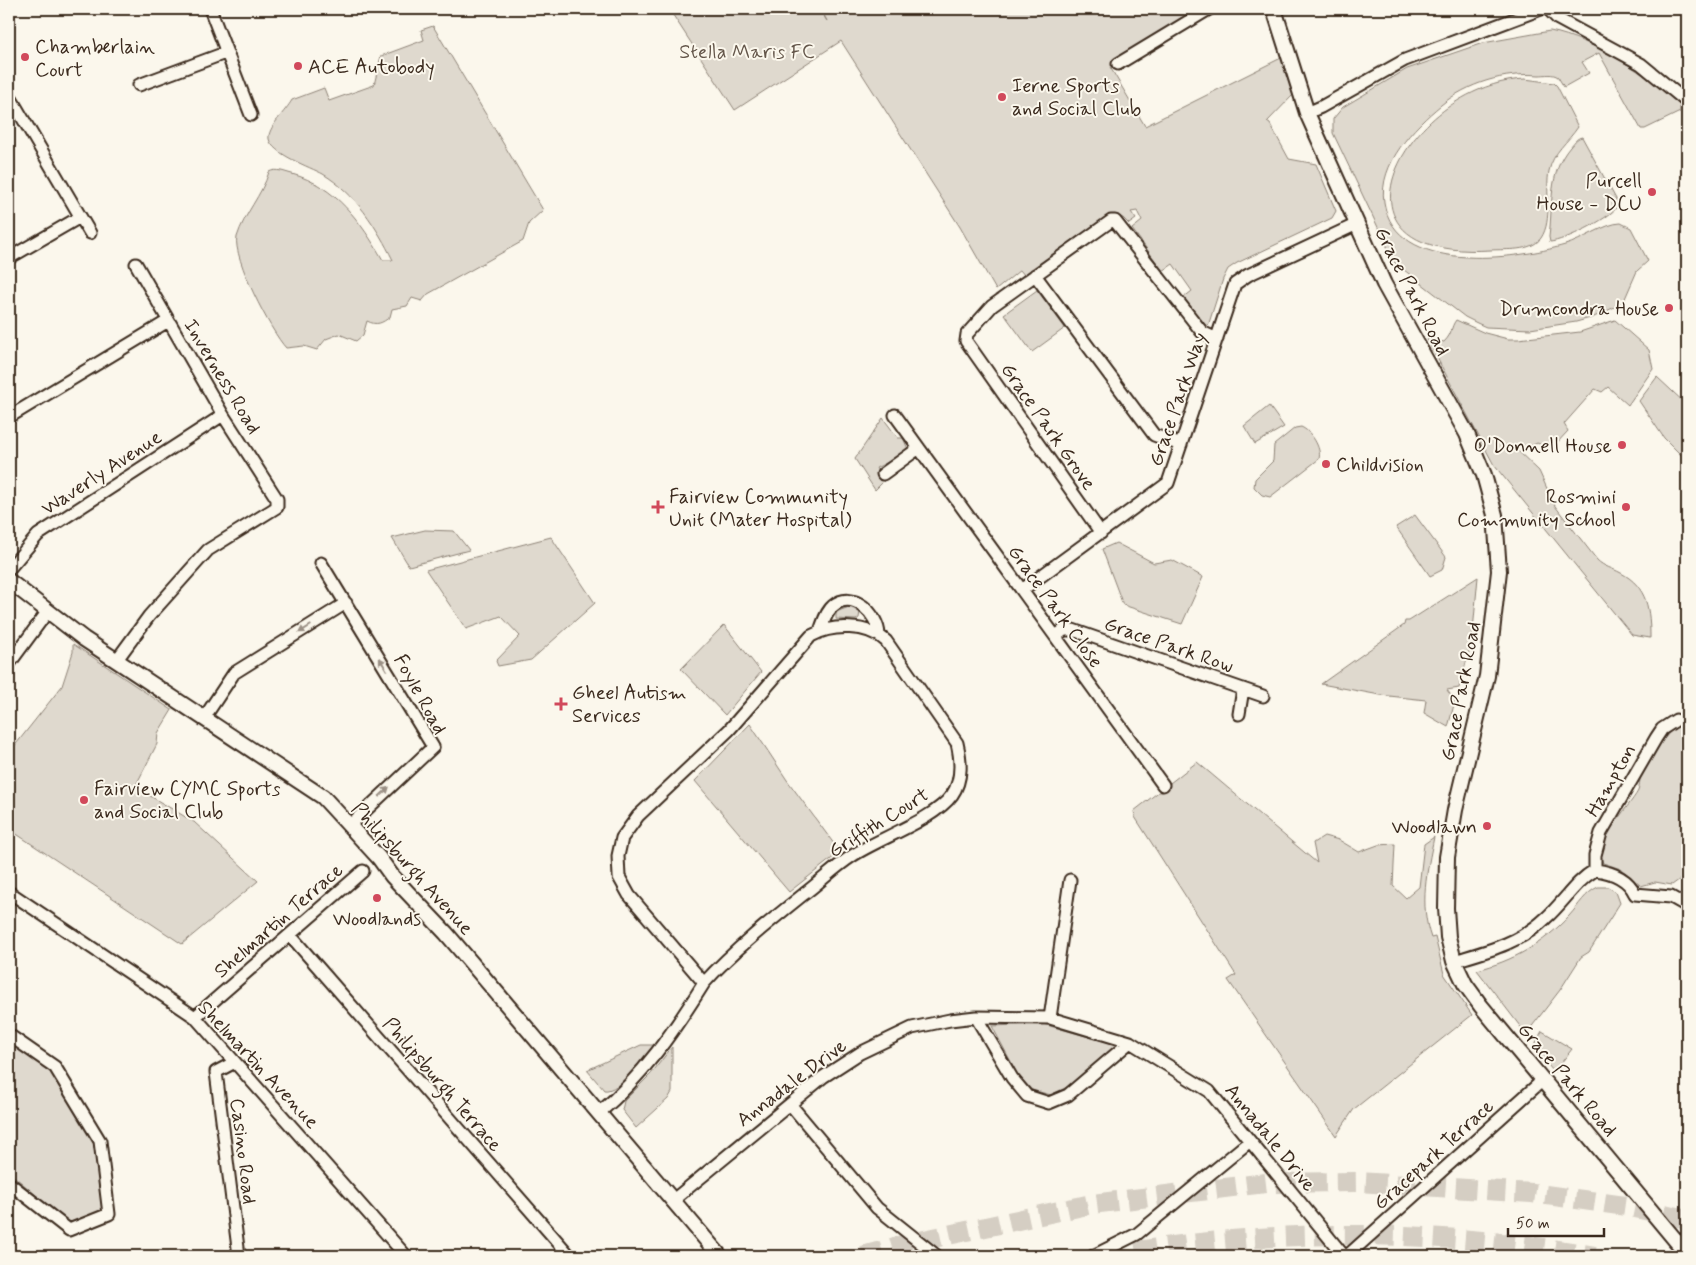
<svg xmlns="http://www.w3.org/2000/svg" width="1696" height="1265" font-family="Mynerve,sans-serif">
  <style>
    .green { fill: #dfd9ce; stroke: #8d8276 }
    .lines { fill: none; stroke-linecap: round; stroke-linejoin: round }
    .motorway-tunnel { stroke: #d5cec3; stroke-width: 20; stroke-dasharray: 20 10; stroke-linecap: butt }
    .minor-casing { stroke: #3b2a1e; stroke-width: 15 }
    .tertiary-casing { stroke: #3b2a1e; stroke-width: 18 }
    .minor { stroke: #fbf7ec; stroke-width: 11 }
    .tertiary { stroke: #fbf7ec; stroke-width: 14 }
    .oneway { fill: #9b9085 }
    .poi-dot { fill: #d1495b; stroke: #fbf7ec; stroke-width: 2 }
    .labels { text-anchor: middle; stroke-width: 4; stroke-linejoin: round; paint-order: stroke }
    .poi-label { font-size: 20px; fill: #3b2a1e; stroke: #fbf7ec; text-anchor: start }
    .park-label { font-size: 20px; fill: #64564a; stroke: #fbf7ec }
    .street-label { font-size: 20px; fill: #3b2a1e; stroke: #fbf7ec }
  </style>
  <rect width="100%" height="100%" fill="#fbf7ec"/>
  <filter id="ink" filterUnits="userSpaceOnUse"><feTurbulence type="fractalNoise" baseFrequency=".02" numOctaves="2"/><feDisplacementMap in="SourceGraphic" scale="10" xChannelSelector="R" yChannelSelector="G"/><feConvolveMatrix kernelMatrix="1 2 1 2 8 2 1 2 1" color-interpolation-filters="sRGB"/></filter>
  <g filter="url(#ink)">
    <path class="green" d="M669,9H819L827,21L821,9H1201L1110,67L1145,126L1283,57L1293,95L1267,122L1270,124L1289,159L1316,164L1336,211L1332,218L1237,263L1228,269L1223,279L1208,326L1201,323L1183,298L1192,291L1173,264L1163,271L1132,229L1142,221L1137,211L1131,212L1136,219L1129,224L1123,218L1111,215L1025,276L1020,270L996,290L960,227L841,41L735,110Z
      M433,26L543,210L529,223L523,241L428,294L422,301L412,298L407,306L392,309L390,317C382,323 377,326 367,321L363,335L356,341L339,334L326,339L317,350L304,346L286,348C271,332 232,257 237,237C244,214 262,195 269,172C276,168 284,172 292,174C336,186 361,222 383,260H393C376,226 356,194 323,174C310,167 272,154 269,139C267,128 286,111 292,100L324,88L329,101L374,85L381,56L424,40L421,30Z
      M1550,31C1592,39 1651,75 1680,106V112L1645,129H1641L1599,53L1582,62L1589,73L1564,87C1562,84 1560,80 1558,77C1553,73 1545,75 1539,75C1504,72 1468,83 1441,105C1414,127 1378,164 1384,202C1395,275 1515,260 1565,245C1581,241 1605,223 1621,223L1631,228L1648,261L1637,271L1623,303L1594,317L1576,322L1530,329L1486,327L1477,323L1465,317L1395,263L1333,133V119L1343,107L1407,69L1483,43Z
      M1525,79L1554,83L1557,86L1578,127C1568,142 1553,152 1549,171C1545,191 1553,220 1541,238C1531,252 1506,249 1491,250C1308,261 1409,84 1525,79Z
      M1582,137L1616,199L1617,207C1609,219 1564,241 1550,242L1549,237C1553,205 1548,173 1570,147C1574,143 1576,138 1582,137Z
      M1037,290L1065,328L1032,352L1004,314Z
      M1456,320L1485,333L1508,339H1518L1580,332L1615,320L1649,350L1653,369L1628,405L1608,387L1602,392L1595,389L1564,424L1568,431L1555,445L1544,446L1537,443L1526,449L1515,448L1539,471L1555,506L1597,560C1604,567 1612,568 1621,573C1648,587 1650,611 1650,638L1632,635L1494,465L1427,339L1444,342C1453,333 1450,328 1456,320Z
      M1657,377L1687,405L1685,417L1687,419V461L1664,438L1639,401Z
      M1269,406L1284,427L1255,444L1244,426Z
      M883,418L898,438H903L908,449L902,455L876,468L884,481L875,490L855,459Z
      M1301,427C1311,431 1322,448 1319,459L1270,497L1262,495L1254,487L1255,479L1273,461L1274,445L1295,428Z
      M1415,515L1446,557L1442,570L1430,576L1396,527Z
      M425,530L454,531L469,550L409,566L392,538Z
      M551,537L595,603L531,660L498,666L496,661L520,636L501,616L466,629L426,570Z
      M1116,543L1154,563L1172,560L1203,577L1182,624L1123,605L1102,549Z
      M1478,577L1472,641L1459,688L1447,690L1455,701L1448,727L1424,713L1426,700L1380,695L1321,684L1404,625L1405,621H1409Z
      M849,607L856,608L860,612L859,618L856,620L836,619V612Z
      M724,625L761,672L725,715L681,669Z
      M73,644L172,710L158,733L157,744L135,787L194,822L258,881L182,944L9,829V753L62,686L73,652Z
      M1682,722L1687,729V874L1672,885L1655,882L1641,886L1621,869L1603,863C1591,844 1629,808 1638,791C1640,786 1639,781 1641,776C1652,755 1663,735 1682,722Z
      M750,724L787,780L840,852L789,892L695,781Z
      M1197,762L1317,863L1313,843L1324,836L1339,840L1359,852L1378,845L1395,844L1393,886L1406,898L1419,887L1424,844L1434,837C1427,872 1419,903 1431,938L1435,937L1444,974L1472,1015L1354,1109L1336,1136L1228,980L1236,975L1135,817L1134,811Z
      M1598,887H1608L1616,892L1620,903L1589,952L1581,957L1560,990L1526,1034L1477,970C1513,961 1543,944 1569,916C1579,905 1585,893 1598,887Z
      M1043,1024L1118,1045L1071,1085L1051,1095L1032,1090L1018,1075L992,1026Z
      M1542,1031L1572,1049L1554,1072L1533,1048Z
      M9,1042L51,1072L93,1141L104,1213L71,1225L9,1172Z
      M641,1045H655C645,1056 619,1093 604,1090L587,1070Z
      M672,1047V1092L668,1099L636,1128L622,1110L624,1101L651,1074Z"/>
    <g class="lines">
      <path class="motorway-tunnel" d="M863,1256L906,1244L1092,1204L1266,1183L1357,1182L1532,1193L1626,1206L1687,1219
        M1106,1256C1267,1228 1435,1228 1595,1256"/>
      <g class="minor-casing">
        <path id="minor" d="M210,9L251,115
          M1548,9L1558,19L1641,64L1687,102
          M1118,64L1209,9
          M139,85L225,53
          M9,95L90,233
          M1307,113L1321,107L1405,60L1541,9
          M9,258L80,217
          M1035,275L1154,435L1181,445
          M895,415L1163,785
          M9,417L168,321
          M883,474L919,448
          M1101,533L966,341L967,334L992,306L1111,221H1115L1202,332L1217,339
          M321,563L433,747L349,826
          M9,569L38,535L223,415
          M1022,590L1168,483L1235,284L1248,275L1357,224
          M820,631C823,623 826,612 833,606C853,589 878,614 879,635
          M1056,636L1064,630H1073L1263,696
          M116,661L149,616L208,550L277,507V499L223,415L136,264
          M9,664L48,611
          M1239,714L1243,689
          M204,718L234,673L346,603
          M1595,870C1611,872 1628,878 1635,894L1671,897L1687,906
          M9,892L195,1017L406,1256
          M290,935L570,1256
          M1454,961C1488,951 1520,943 1546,918C1564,902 1575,882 1595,870V855L1601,833L1656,738L1662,729L1676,720
          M195,1017L363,871
          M976,1017L1012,1078L1027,1096L1049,1103L1068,1095L1130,1042
          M1050,1018L1070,880
          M9,1035L55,1067L100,1141L109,1214L69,1230L9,1183
          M235,1062L216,1072L239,1256
          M790,1104L877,1208L937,1256
          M599,1113C643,1076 674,1031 704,983L629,895L619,877L618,856L622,838L638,816L729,730L811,636C832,624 868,624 886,641L957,743C961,760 963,779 952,795C934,820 879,838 852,856C835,867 820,882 804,894C769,922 734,950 704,983
          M672,1201L823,1077L860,1053L912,1028L950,1020L976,1017L1050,1018L1130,1042L1209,1091L1344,1256
          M1093,1256L1137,1234L1250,1141
          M1347,1256L1543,1080"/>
      </g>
      <g class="tertiary-casing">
        <path id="tertiary" d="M1274,9L1307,113L1384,284L1467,434L1484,475L1495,515L1499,571L1487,676L1455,810L1447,857L1446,908L1448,937L1454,961L1465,984L1481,1006L1687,1254
          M9,581L84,639L323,797L379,858L392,876L446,933L720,1256"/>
      </g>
      <use href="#minor" class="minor"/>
      <use href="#tertiary" class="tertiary"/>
    </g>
    <defs><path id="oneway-solid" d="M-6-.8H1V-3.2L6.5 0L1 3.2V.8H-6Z" transform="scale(1.25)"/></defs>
    <g class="oneway">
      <use href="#oneway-solid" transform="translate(305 629) rotate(148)"/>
      <use href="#oneway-solid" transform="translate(383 664) rotate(-121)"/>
      <use href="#oneway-solid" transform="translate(384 792) rotate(-43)"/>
    </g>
  </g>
  <g class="poi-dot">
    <circle cx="25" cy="57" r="5"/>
    <circle cx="298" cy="66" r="5"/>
    <circle cx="1002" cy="97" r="5"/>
    <circle cx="1652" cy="192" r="5"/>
    <circle cx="1669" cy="308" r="5"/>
    <circle cx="1622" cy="445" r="5"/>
    <circle cx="1326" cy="464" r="5"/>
    <path d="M655.5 499.5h5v5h5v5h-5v5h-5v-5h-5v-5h5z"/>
    <circle cx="1626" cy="507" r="5"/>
    <path d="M558.5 696.5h5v5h5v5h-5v5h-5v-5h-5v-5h5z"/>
    <circle cx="84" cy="800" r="5"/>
    <circle cx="1487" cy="826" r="5"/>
    <circle cx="377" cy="898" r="5"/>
  </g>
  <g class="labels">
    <g class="poi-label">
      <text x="35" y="53">Chamberlain<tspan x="35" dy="23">Court</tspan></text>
      <text x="308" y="73">ACE Autobody</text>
      <text x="1012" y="92">Ierne Sports<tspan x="1012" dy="23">and Social Club</tspan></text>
      <text x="1642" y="187" text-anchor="end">Purcell<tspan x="1642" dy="23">House - DCU</tspan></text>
      <text x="1659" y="315" text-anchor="end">Drumcondra House</text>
      <text x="1612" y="452" text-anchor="end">O'Donnell House</text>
      <text x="1336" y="471">Childvision</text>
      <text x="669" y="503">Fairview Community<tspan x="669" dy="23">Unit (Mater Hospital)</tspan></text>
      <text x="1616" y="503" text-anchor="end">Rosmini<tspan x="1616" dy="23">Community School</tspan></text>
      <text x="572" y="699">Gheel Autism<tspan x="572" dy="23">Services</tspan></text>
      <text x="94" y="795">Fairview CYMC Sports<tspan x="94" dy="23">and Social Club</tspan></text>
      <text x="1477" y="833" text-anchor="end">Woodlawn</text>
      <text x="377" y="925" text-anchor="middle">Woodlands</text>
    </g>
    <g class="park-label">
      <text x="747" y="58">Stella Maris FC</text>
    </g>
    <g class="street-label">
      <text transform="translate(1413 291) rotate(63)" y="7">Grace Park Road</text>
      <text transform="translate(223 376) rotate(59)" y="7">Inverness Road</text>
      <text transform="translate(1177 399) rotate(-71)" y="7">Grace Park Way</text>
      <text transform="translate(1049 426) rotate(55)" y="7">Grace Park Grove</text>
      <text transform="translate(101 472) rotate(-33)" y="7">Waverly Avenue</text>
      <text transform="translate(1056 606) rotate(54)" y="7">Grace Park Close</text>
      <text transform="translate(1169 644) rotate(19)" y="7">Grace Park Row</text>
      <text transform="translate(1460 691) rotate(-79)" y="7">Grace Park Road</text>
      <text transform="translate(421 694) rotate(61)" y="7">Foyle Road</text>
      <text transform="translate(1610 780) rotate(-60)" y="7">Hampton</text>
      <text transform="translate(878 822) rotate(-32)" y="7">Griffith Court</text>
      <text transform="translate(413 868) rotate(48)" y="7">Philipsburgh Avenue</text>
      <text transform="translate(278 920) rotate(-41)" y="7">Shelmartin Terrace</text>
      <text transform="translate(259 1064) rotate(47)" y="7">Shelmartin Avenue</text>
      <text transform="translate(1568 1079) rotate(50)" y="7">Grace Park Road</text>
      <text transform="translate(791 1082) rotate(-37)" y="7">Annadale Drive</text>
      <text transform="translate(443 1084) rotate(49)" y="7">Philipsburgh Terrace</text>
      <text transform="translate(1271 1137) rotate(51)" y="7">Annadale Drive</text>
      <text transform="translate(244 1151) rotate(83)" y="7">Casino Road</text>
      <text transform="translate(1433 1154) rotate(-42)" y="7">Gracepark Terrace</text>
    </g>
  </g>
  <rect width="1696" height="1265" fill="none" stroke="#fbf7ec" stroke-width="30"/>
  <rect x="15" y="15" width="1666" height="1235" fill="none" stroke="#3b2a1e" stroke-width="2" filter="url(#ink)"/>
  <path d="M1508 1228v8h96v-8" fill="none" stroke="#3b2a1e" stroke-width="2.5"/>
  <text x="1516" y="1228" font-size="15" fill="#3b2a1e" stroke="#fbf7ec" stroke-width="4" paint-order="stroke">50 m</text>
</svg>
